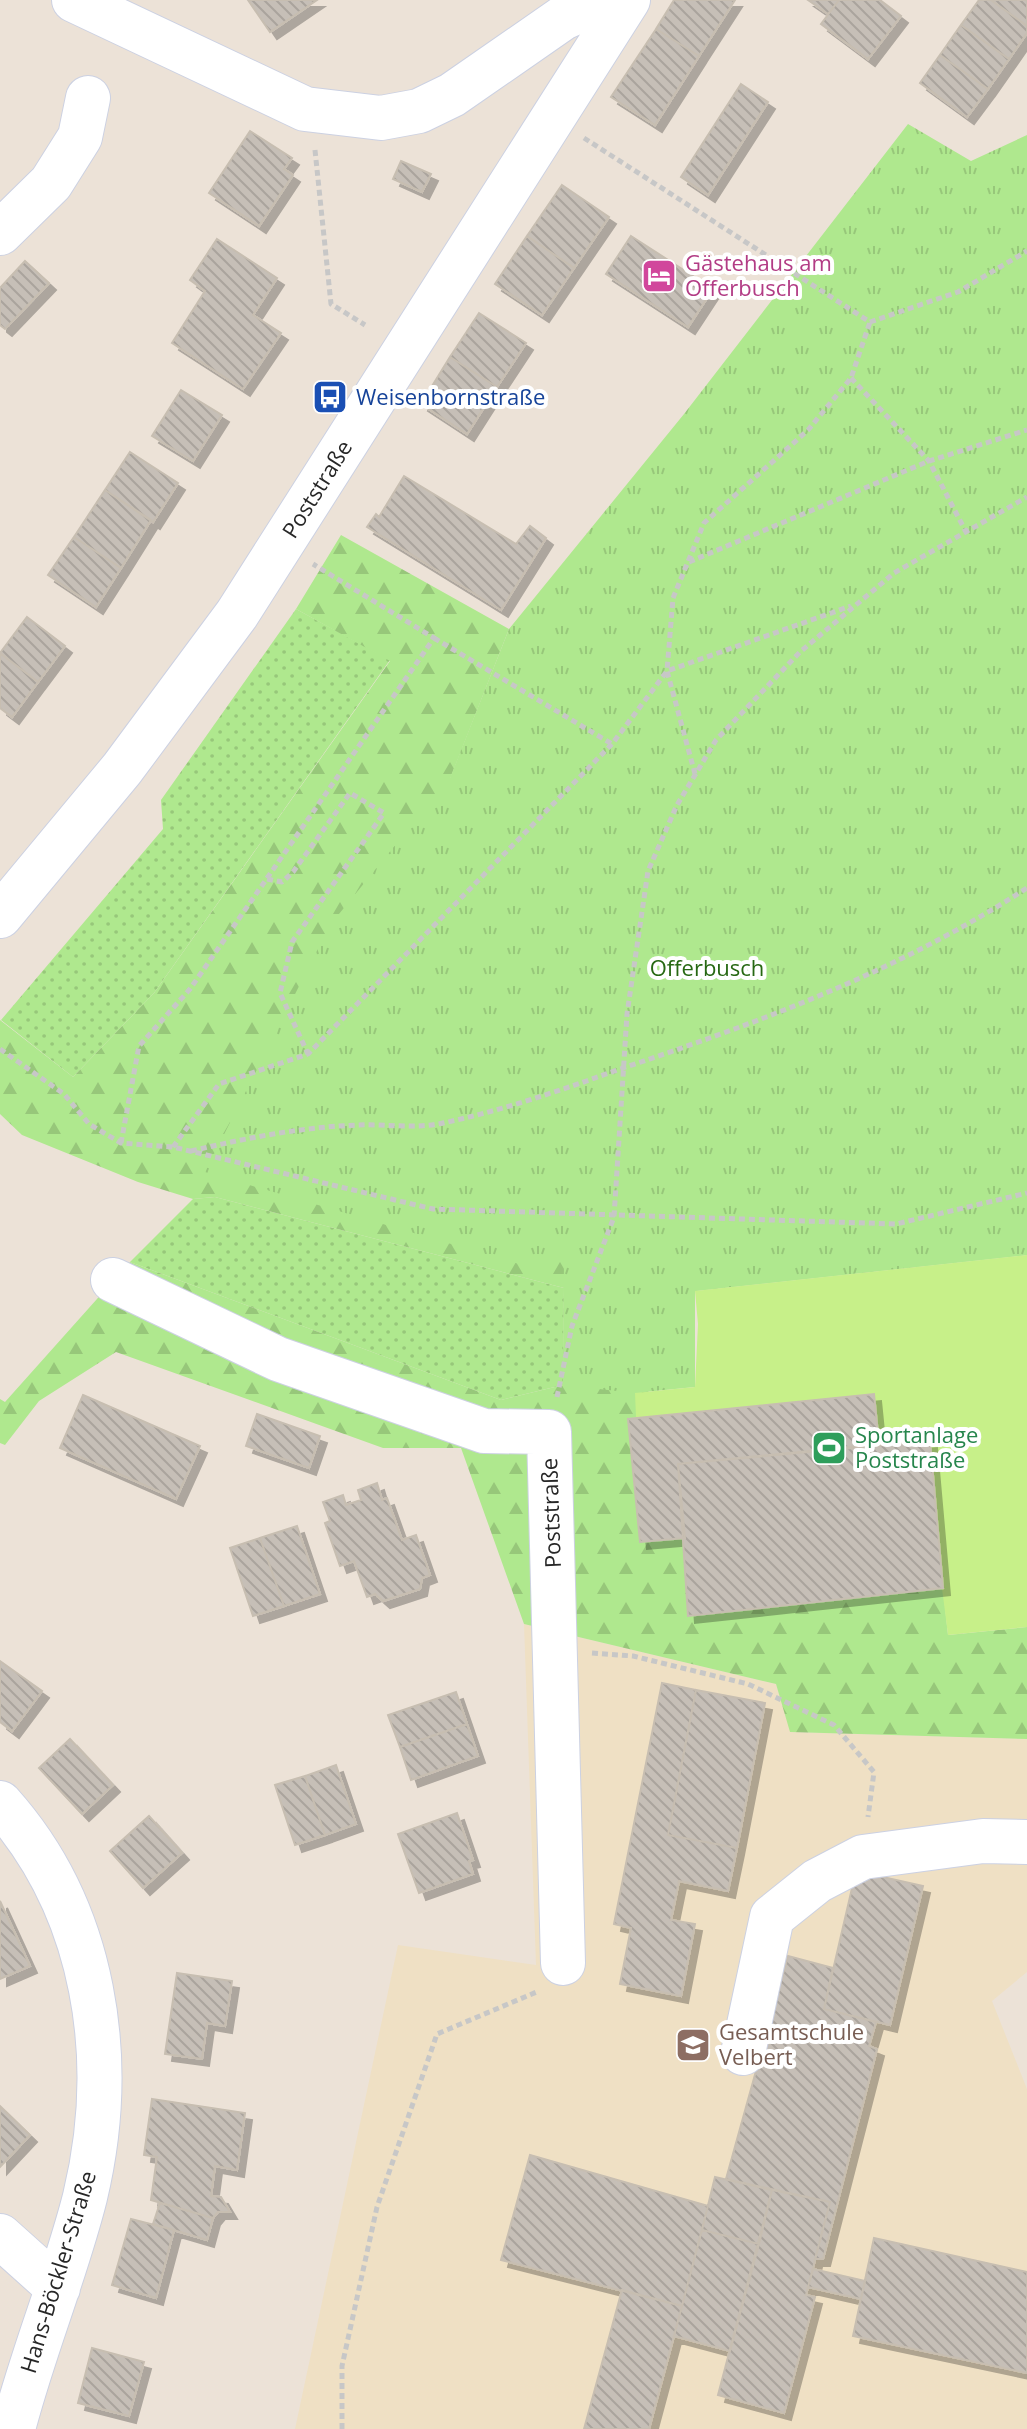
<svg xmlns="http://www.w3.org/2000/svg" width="1027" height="2429" font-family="'Open Sans',sans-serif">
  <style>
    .education { fill: #efe0c4 }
    .grass { fill: url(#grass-dots) }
    .forest { fill: url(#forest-firs) }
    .park { fill: url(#park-tufts) }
    .pitch { fill: #c7f089 }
    .building { fill: url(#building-back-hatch); stroke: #c7beb1; stroke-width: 2; filter: url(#shadow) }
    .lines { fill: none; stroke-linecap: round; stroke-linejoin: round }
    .minor-casing { stroke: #ccd1e2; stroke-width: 46 }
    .path { stroke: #c7c7c7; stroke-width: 5; stroke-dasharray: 6 4; stroke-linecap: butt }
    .minor { stroke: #fff; stroke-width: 44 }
    .labels { text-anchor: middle; stroke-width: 8; stroke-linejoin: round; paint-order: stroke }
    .hotel-label { font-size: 22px; fill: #b23c85; stroke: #fff; text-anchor: start }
    .transit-label { font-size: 22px; fill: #164399; stroke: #fff; text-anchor: start }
    .street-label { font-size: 22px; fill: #272727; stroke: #fff }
    .park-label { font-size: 22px; fill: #276813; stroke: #fff }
    .leisure-label { font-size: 22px; fill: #27864d; stroke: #fff; text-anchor: start }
    .education-label { font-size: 22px; fill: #785e54; stroke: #fff; text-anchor: start }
  </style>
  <defs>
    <pattern id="grass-dots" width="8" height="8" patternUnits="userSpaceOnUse" patternTransform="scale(2)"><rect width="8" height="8" fill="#afe88e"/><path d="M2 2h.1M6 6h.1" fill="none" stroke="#97c77a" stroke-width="1.8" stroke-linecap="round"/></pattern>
    <pattern id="forest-firs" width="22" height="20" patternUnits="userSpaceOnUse" patternTransform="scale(2)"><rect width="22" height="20" fill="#afe88e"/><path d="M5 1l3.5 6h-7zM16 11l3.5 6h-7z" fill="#97c77a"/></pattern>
    <pattern id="park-tufts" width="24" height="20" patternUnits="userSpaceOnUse" patternTransform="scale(2)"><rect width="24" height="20" fill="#afe88e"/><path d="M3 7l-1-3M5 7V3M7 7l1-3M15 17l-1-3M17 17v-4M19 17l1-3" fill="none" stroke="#97c77a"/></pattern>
    <pattern id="building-back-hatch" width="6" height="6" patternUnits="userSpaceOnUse" patternTransform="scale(2)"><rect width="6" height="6" fill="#c6bfb7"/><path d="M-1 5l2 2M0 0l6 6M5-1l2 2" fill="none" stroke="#aaa49d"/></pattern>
    <filter id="shadow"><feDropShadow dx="7" dy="7" stdDeviation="0" flood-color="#0004"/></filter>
  </defs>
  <rect width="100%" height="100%" fill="#ece2d7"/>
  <path class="education" d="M524,1624L776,1684L791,1732L1027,1739V1972L992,2001L1027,2089V2429H295L398,1945L536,1965Z"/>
  <path class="grass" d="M296,609L390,660L154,993L73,1077L1,1020L163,829L161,800Z
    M215,1197L564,1288L563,1385L501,1400L130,1262L193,1199Z"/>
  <path class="forest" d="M1027,534V1255L695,1291L636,1418L628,1419L640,1542L685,1538L943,1588L948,1635L1027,1627V1739L790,1732L776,1684L524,1624L461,1448H383L116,1352L39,1401L5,1445L0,1443V1399L5,1402L130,1262L501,1400L563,1385L564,1288L215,1197L193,1199L138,1182L22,1135L0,1114V1020L73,1077L154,993L390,661L296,609L341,535L509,629L450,779Z"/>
  <path class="park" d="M908,124L971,161L1027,135V1255L695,1291V1387L635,1393L563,1385L564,1259L519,1264L205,1172L330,925L450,778L509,629L684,414Z"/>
  <path class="pitch" d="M1027,1255V1627L948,1635L942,1588L688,1616L685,1538L640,1542L628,1419L636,1417L635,1393L695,1387L698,1324L695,1291Z"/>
  <path class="building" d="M248,0H317L270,32Z
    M674,0H735L699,56L656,29Z
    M808,0H839L828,14Z
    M839,0H880L901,16L868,59L821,24Z
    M979,0H991L1027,26V33L1009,59L961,25Z
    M991,0H1027V26Z
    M961,25L1009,59L988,89L940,55Z
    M656,29L699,56L655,125L611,97Z
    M940,55L988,89L967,117L920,83Z
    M741,84L768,102L708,195L681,177Z
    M250,131L292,158L284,169L293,175L259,226L209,193Z
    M401,161L431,174L422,192L393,179Z
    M562,185L609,217L574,268L527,236Z
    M527,236L574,268L542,315L495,284Z
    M631,236L713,289L688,327L606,274Z
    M217,239L277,278L253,315L281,333L243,389L172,343L205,291L190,280Z
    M25,261L49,283L5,329L0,325V288Z
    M479,313L526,343L497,387L450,357Z
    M450,357L497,387L467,434L421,404Z
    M181,390L222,415L193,461L152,436Z
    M130,452L178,483L153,522L105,490Z
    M404,476L516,544L530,526L546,538L501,610L367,527L376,514L379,517Z
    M105,490L151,520L121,568L74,537Z
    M74,537L121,568L96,607L48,575Z
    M27,617L65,646L38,682L0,653Z
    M0,653L38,682L12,717L0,708Z
    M874,1394L879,1444L678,1464L685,1538L640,1542L628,1419Z
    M83,1395L200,1446L176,1499L60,1448Z
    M257,1414L320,1436L309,1468L246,1446Z
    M930,1441L943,1588L688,1616L678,1464Z
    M377,1483L382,1500L387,1498L402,1540L416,1535L430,1575L422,1578L420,1589L383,1601L375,1594L367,1597L354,1561L340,1566L325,1523L330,1521L323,1502L343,1495L346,1505L361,1500L358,1490Z
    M297,1526L320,1594L284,1606L260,1538Z
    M260,1538L284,1606L253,1616L230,1548Z
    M0,1661L42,1691L12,1731L0,1722Z
    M662,1683L696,1690L668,1835L737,1848L728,1891L679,1881L671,1920L695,1924L681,1996L620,1984L631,1928L614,1924Z
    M696,1690L765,1703L737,1848L668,1835Z
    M456,1692L467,1724L400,1747L388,1715Z
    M467,1724L478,1756L411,1780L400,1747Z
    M70,1739L113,1785L82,1814L39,1768Z
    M336,1765L356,1824L325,1835L305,1776Z
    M305,1776L325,1835L295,1845L275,1785Z
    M457,1813L473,1860L469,1861L473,1874L419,1893L398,1834Z
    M149,1816L182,1853L143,1888L110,1851Z
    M856,1871L923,1886L890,2025L824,2009Z
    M0,1901L30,1966L0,1979Z
    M788,1956L833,1968L824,2009L876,2022L869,2046L877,2049L823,2259H815L830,2202L726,2179Z
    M177,1973L232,1981L225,2026L207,2023L202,2059L165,2054Z
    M152,2099L245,2113L237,2170L215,2166L211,2196L221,2197L230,2212H218L213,2218L151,2200L157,2157L144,2155Z
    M0,2106L30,2135L0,2167Z
    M530,2155L708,2206L682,2306L501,2260Z
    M715,2177L772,2190L759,2244L702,2230Z
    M772,2190L830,2202L806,2295L815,2297L784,2413L718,2395Z
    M160,2203L213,2218L207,2240L153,2224Z
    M131,2219L174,2230L156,2298L112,2285Z
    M702,2230L759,2244L730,2351L674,2336Z
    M874,2238L1027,2272V2373L853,2336Z
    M813,2269L865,2281L861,2299L808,2287Z
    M622,2290L682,2306L674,2336L649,2429H584Z
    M92,2348L144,2362L129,2416L78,2403Z"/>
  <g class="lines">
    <g class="minor-casing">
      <path id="minor" d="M74,0L305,109L381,118L419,111L452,95L563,18L585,8L617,16
        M0,233L51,183L80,137L88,98
        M0,916L122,769L237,614L628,0
        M113,1280L278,1359L484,1431L549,1432L563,1963
        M0,1803C96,1910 118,2060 85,2197C65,2276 33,2351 13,2429
        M743,2053L772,1917L817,1881L863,1857L983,1841L1027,1842
        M0,2236L58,2288"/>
    </g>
    <path class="path" d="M584,138L870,322L958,292L1027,251
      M315,150L331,304L365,325
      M851,378L929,461L966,532
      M689,562L929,461L1027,430
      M434,638L612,744
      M695,774L667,671L673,598L704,523L808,430L851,378L870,322
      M267,879L282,882L293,872L350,793L384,813L292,942L280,993L308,1054
      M0,1049L64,1094L89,1124L121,1143L173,1147L433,1209L896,1224L1027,1193
      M121,1143L139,1046L190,989L434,638L313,564
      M173,1147L219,1084L308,1054L612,744L667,671L851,606
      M191,1151C247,1138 301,1127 359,1125C386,1124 417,1129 443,1123C505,1110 564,1089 623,1068C766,1020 900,970 1027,888
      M557,1397L572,1326L614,1217L627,1014L648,871L677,805L716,740L800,652L894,573L1027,497
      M592,1653L633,1656L748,1684L834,1725L874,1772L868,1817
      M342,2429V2366L377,2207L437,2034L539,1991"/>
    <use href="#minor" class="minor"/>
  </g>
  <defs>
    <g id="hotel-square" transform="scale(1.8)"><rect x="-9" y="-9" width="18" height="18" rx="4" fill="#d1479c" stroke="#fff"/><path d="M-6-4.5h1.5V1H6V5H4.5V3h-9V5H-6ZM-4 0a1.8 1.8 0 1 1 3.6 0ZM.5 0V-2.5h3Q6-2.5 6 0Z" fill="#fff"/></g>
    <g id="bus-square" transform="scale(1.8)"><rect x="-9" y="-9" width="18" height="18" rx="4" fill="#1a4fb4" stroke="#fff"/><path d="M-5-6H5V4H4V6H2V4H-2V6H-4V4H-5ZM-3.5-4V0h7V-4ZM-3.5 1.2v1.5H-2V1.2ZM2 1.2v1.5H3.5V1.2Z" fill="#fff"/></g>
    <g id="stadium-square" transform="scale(1.8)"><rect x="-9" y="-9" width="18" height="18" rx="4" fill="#2e9e5b" stroke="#fff"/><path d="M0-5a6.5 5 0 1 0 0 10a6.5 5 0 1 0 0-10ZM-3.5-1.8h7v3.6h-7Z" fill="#fff"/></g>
    <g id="school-square" transform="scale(1.8)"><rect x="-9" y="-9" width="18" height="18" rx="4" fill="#8d6e63" stroke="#fff"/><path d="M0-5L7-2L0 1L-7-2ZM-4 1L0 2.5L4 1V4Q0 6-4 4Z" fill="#fff"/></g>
  </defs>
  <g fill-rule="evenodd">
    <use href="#hotel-square" x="659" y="276"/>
    <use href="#bus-square" x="330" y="397"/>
    <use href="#stadium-square" x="829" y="1448"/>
    <use href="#school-square" x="693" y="2045"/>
  </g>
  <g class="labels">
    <g class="hotel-label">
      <text x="685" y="271">Gästehaus am<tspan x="685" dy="25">Offerbusch</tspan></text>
    </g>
    <g class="transit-label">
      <text x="356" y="405">Weisenbornstraße</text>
    </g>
    <g class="street-label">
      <text transform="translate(317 489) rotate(-58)" y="8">Poststraße</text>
      <text transform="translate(551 1513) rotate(-92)" y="8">Poststraße</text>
      <text transform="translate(58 2272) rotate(-73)" y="8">Hans-Böckler-Straße</text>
    </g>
    <g class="park-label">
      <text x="707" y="976">Offerbusch</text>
    </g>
    <g class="leisure-label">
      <text x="855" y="1443">Sportanlage<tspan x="855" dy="25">Poststraße</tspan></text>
    </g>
    <g class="education-label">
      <text x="719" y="2040">Gesamtschule<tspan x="719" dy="25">Velbert</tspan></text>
    </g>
  </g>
</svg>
